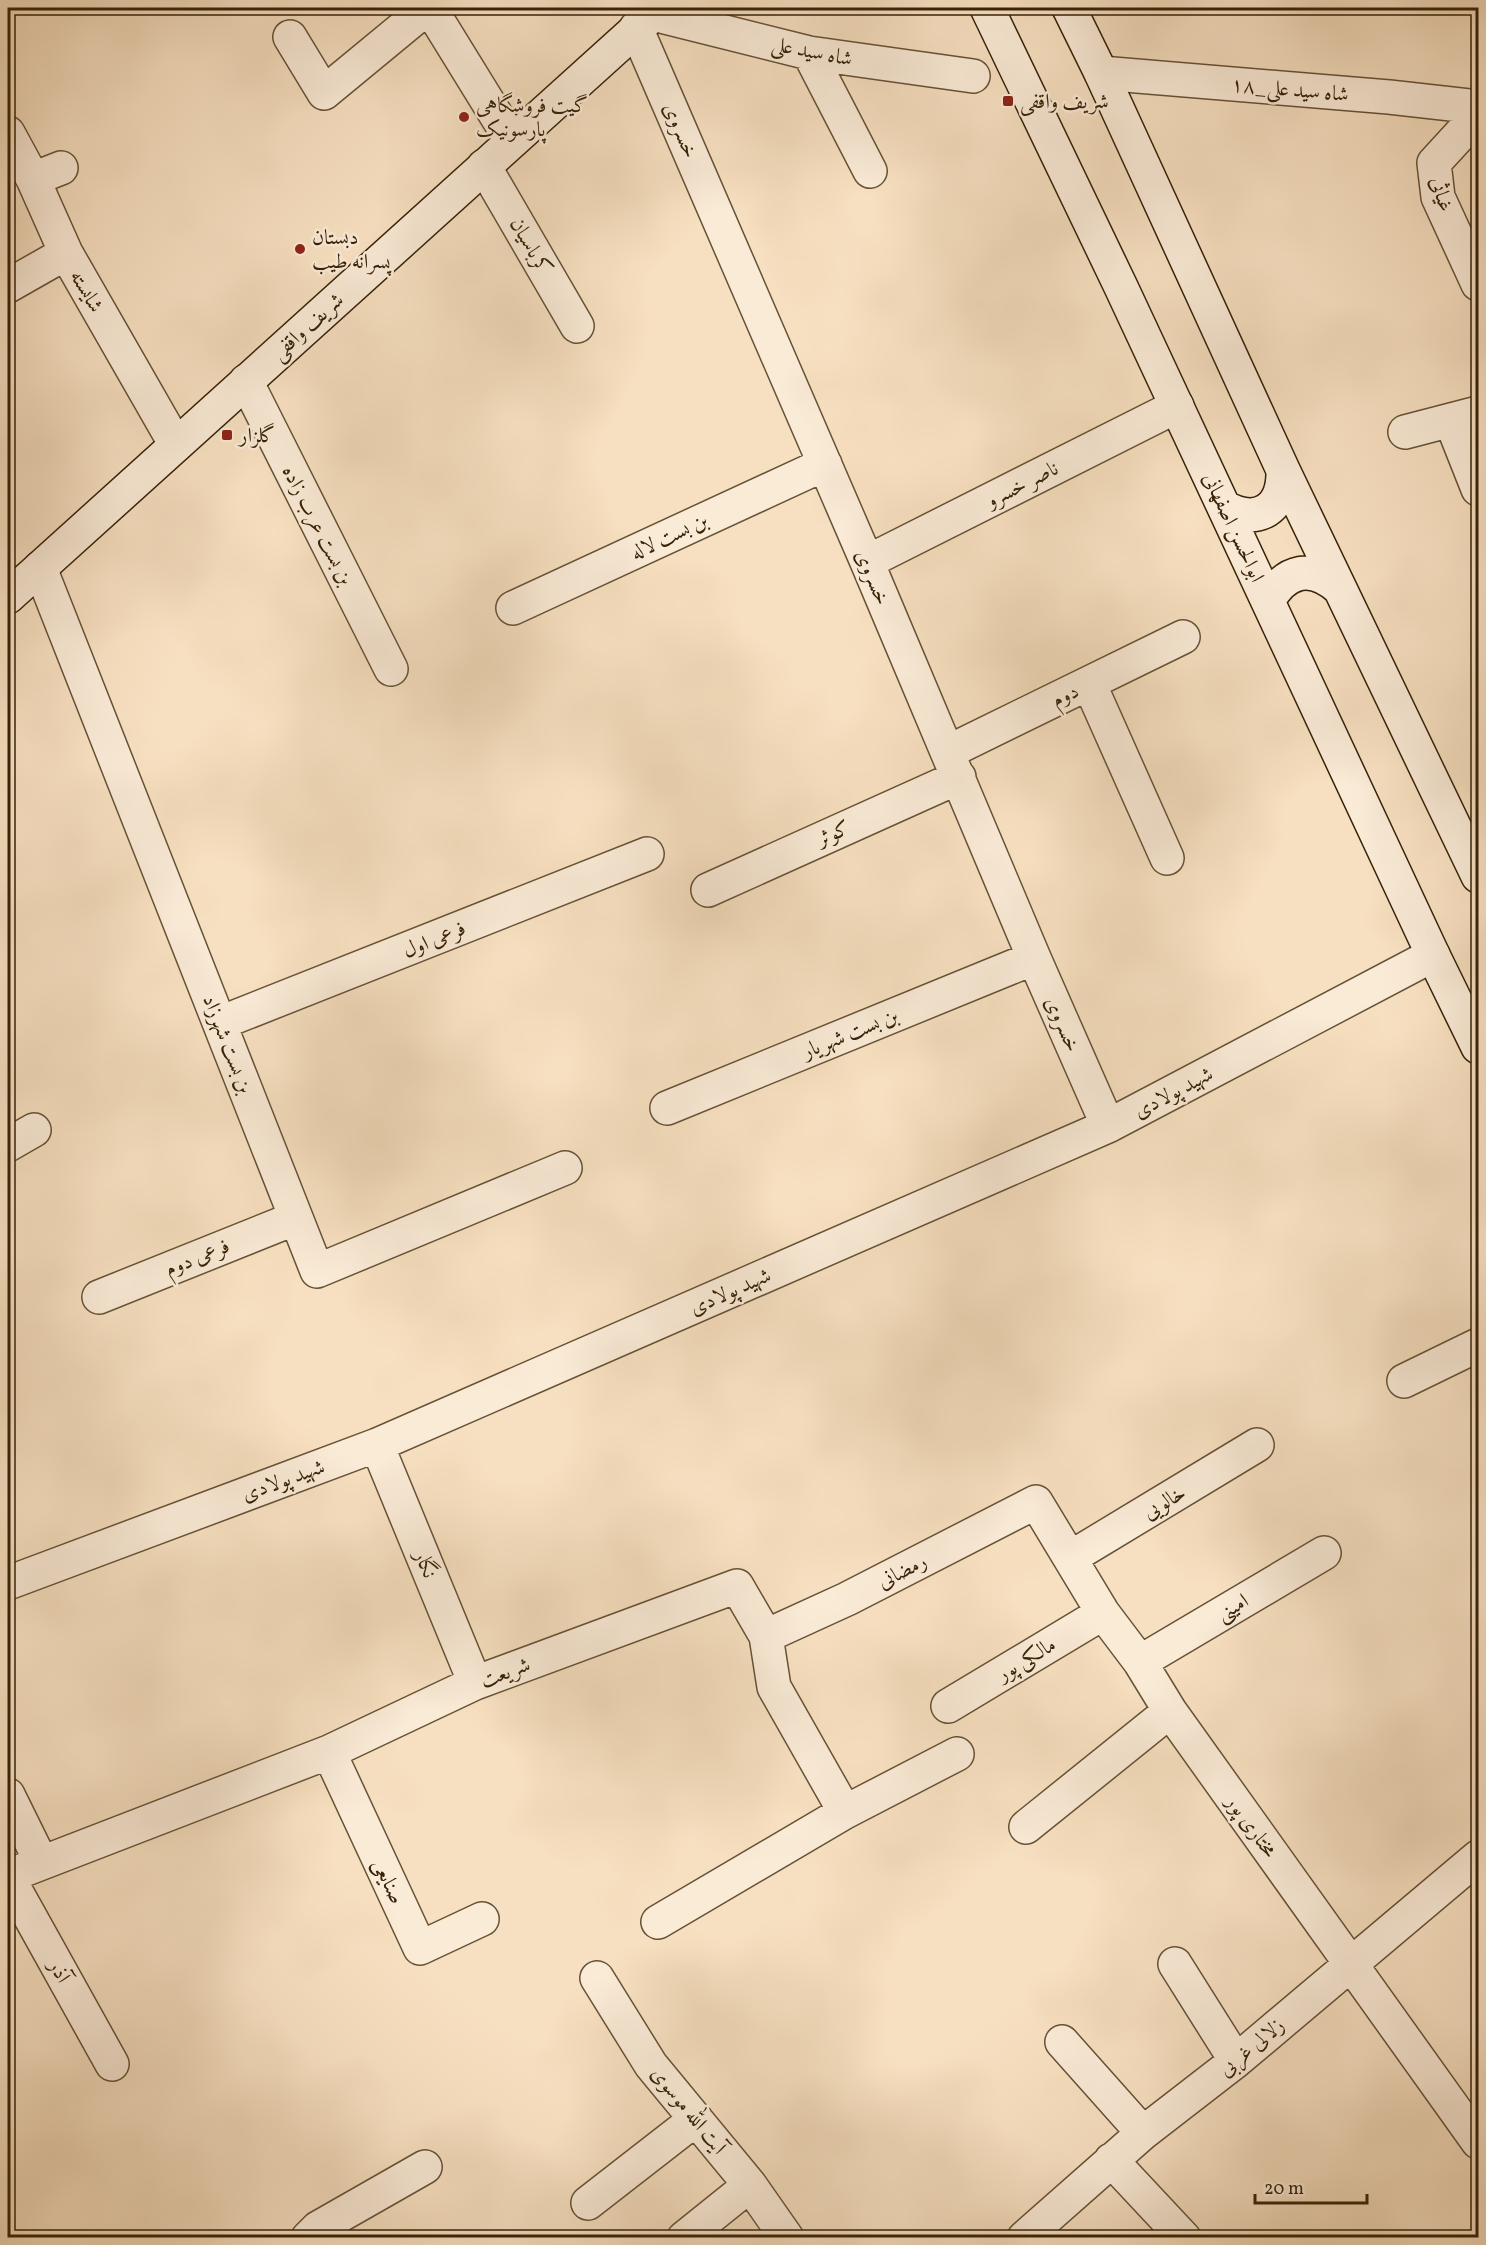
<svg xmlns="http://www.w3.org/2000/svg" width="1486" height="2245" font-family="Vollkorn,Amiri,serif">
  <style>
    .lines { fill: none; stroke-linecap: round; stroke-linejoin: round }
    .street-casing { stroke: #665236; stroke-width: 36 }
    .secondary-casing { stroke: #362208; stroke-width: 36 }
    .street { stroke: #faebd7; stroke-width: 33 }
    .secondary { stroke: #faebd7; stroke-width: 33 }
    .poi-dot { fill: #8f2418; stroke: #faebd7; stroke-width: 2 }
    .labels { text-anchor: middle; stroke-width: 5; stroke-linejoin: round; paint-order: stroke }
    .street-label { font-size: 21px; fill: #362208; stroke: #faebd7 }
    .poi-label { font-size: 21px; fill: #362208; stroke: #faebd7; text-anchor: start }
  </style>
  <rect width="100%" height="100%" fill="#f7e0c1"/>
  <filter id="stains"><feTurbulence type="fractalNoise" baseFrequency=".00333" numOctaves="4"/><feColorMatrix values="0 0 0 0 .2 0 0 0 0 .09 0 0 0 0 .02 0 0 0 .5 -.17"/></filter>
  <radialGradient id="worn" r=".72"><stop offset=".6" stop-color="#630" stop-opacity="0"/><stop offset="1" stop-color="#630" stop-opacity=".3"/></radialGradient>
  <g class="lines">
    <g class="street-casing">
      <path id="street" d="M430,8L512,141
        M653,14L809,53L973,76
        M636,28L867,562L1034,958L1108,1126
        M290,37L324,93L427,8
        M809,53L870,171
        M1101,73L1389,97L1478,107
        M1478,115L1434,163L1438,197L1478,284
        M8,133L33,179L66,253L176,445
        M484,166L577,326
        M33,179L61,168
        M8,286L66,253
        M246,381L391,669
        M1451,421L1478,489
        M1405,432L1478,413
        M867,562L1177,406
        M40,568L317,1271L565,1168
        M513,608L825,464
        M1089,683L1167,858
        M948,752L1183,637
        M708,890L959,777
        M220,1023L647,854
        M667,1108L1034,958
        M8,1145L34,1130
        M99,1297L296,1218
        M1404,1381L1478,1345
        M377,1445L475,1683
        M1070,1558L1257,1445
        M8,1583L377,1445L1108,1126L1433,955
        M766,1636L847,1599L1036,1502L1103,1613L1140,1662L1170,1711L1478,2142
        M1140,1662L1324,1553
        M948,1706L1103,1613
        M329,1752L420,1948L482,1919
        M8,1795L41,1862
        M1026,1827L1170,1711
        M8,1876L329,1752L475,1683L737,1586L766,1636L774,1687L845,1812
        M8,1877L112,2064
        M658,1922L845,1812L957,1754
        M1175,1964L1236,2061
        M597,1978L651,2065L750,2185L787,2238
        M1062,2042L1143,2133
        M1111,2160L1184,2238
        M588,2203L696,2119
        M308,2238L318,2228L425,2167
        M684,2238L750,2185
        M1024,2238L1143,2133L1236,2061L1478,1857"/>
    </g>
    <g class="secondary-casing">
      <path id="secondary" d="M987,8L1121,287L1433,955L1478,1047
        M1069,8L1101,73L1283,470L1478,876
        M1224,507C1258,526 1284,509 1283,470
        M8,597L660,8
        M1268,601C1286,569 1312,564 1339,588"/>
    </g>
    <use href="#street" class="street"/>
    <use href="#secondary" class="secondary"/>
  </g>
  <g class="poi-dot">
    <rect x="1002" y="95" width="12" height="12" rx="3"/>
    <circle cx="464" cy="117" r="6"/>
    <circle cx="300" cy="249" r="6"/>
    <rect x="221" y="429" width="12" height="12" rx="3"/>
  </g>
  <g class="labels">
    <g class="street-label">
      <text transform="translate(812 51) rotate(11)" y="7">شاه سید علی</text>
      <text transform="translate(1290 89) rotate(5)" y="7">۱۸_شاه سید علی</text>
      <text transform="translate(681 130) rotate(67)" y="7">خسروی</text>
      <text transform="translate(1442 194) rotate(74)" y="7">غیاثی</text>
      <text transform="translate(531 246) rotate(60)" y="7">کرباسیان</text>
      <text transform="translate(87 291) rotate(60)" y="7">شایسته</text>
      <text transform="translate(307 326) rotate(-42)" y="7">شریف واقفی</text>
      <text transform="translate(1022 484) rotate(-27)" y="7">ناصر خسرو</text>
      <text transform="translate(318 525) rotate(63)" y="7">بن بست عرب زاده</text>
      <text transform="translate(1234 527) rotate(65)" y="7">ابوالحسن اصفهانی</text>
      <text transform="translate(669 536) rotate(-25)" y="7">بن بست لاله</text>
      <text transform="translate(873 577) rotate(67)" y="7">خسروی</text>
      <text transform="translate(1065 695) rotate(-26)" y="7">دوم</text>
      <text transform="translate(833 833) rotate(-24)" y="7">کوثر</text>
      <text transform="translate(434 939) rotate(-22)" y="7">فرعی اول</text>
      <text transform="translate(1063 1024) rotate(66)" y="7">خسروی</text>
      <text transform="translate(850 1033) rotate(-22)" y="7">بن بست شهریار</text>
      <text transform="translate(228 1044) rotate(69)" y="7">بن بست شهرزاد</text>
      <text transform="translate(1173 1092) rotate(-28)" y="7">شهید پولادی</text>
      <text transform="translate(197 1257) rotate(-22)" y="7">فرعی دوم</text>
      <text transform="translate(730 1291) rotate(-24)" y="7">شهید پولادی</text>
      <text transform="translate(283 1480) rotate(-20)" y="7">شهید پولادی</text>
      <text transform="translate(1164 1502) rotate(-31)" y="7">خالویی</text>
      <text transform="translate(426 1564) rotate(67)" y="7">نگار</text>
      <text transform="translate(902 1571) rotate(-27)" y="7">رمضانی</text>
      <text transform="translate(1232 1607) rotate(-31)" y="7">امینی</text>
      <text transform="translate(1026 1659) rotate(-31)" y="7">مالکی پور</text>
      <text transform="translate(505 1672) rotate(-21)" y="7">شریعت</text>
      <text transform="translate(1252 1826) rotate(54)" y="7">مختاری پور</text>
      <text transform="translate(389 1881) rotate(65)" y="7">صنایعی</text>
      <text transform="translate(60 1971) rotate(61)" y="7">آذر</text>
      <text transform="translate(1251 2047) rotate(-40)" y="7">زلالی غربی</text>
      <text transform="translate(689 2110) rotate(51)" y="7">آیت الله موسوی</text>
    </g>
    <g class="poi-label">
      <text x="1020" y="108">شریف واقفی</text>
      <text x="476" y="112">گیت فروشگاهی<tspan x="476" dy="24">پارسونیک</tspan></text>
      <text x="312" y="244">دبستان<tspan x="312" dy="24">پسرانه طیب</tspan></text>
      <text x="239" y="442">گلزار</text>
    </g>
  </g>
  <rect width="1486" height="2245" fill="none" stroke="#f7e0c1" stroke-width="30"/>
  <rect x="9" y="9" width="1468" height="2227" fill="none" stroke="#362208" stroke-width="3"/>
  <rect x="15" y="15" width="1456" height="2215" fill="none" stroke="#362208" stroke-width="1.5"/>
  <path d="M1255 2194v9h112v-9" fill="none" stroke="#362208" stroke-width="3"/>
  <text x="1264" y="2194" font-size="18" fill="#362208" stroke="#faebd7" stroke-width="4.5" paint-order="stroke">20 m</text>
  <rect width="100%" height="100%" filter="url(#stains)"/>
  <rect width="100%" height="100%" fill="url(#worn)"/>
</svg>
